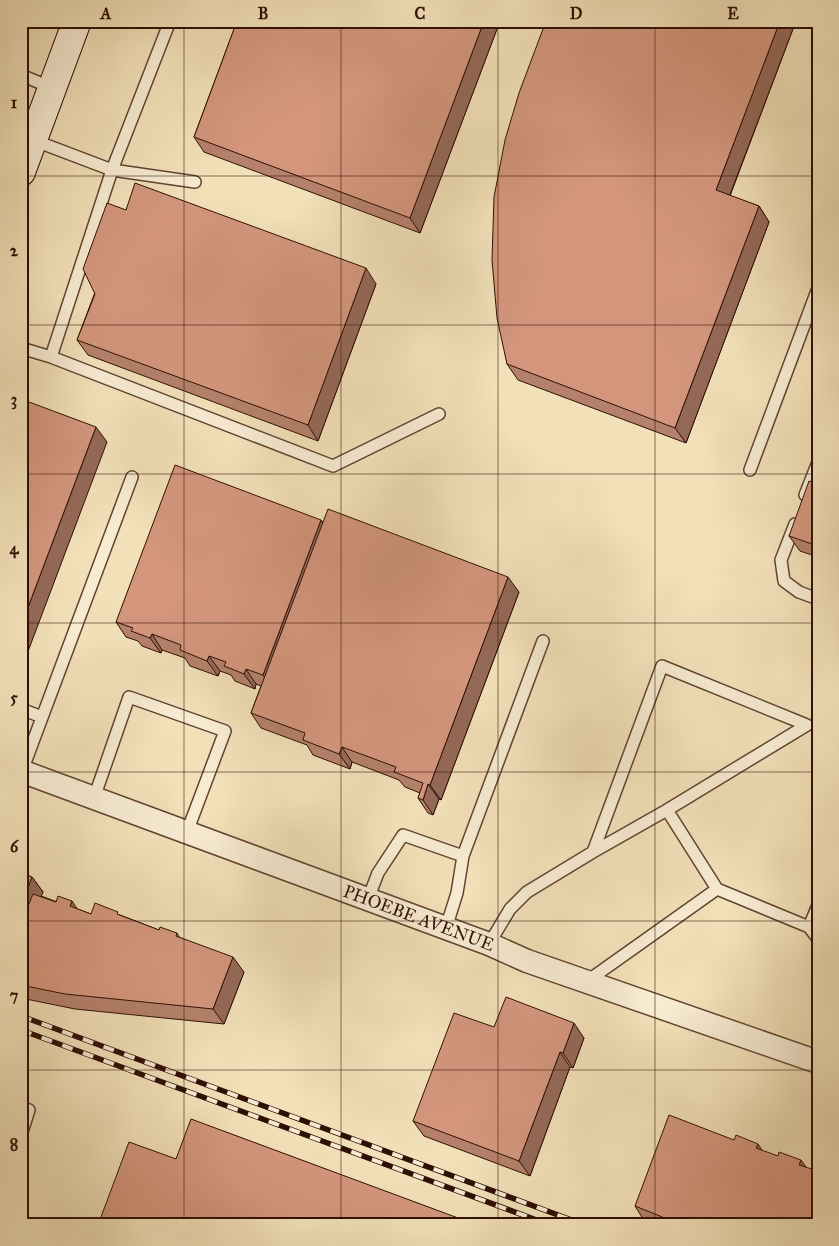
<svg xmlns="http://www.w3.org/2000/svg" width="839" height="1246" font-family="'IM FELL Great Primer',serif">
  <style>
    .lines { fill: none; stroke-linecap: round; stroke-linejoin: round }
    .lane-casing { stroke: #604331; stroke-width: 14 }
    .street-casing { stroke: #604331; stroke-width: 25 }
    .secondary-casing { stroke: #2f0f04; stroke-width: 30 }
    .lane { stroke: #f7ebd2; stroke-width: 11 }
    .street { stroke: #f7ebd2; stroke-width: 22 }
    .secondary { stroke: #f7ebd2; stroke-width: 28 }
    .rail-casing { stroke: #2f0f04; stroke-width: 5.5 }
    .rail { stroke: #f7ebd2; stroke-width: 4; stroke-dasharray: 11; stroke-linecap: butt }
    .wall { fill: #b5816c; stroke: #2f0f04 }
    .shaded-wall { fill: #946958; stroke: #2f0f04 }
    .building { fill: #d3967d; stroke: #2f0f04 }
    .grid { fill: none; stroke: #2f0f04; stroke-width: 1; stroke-opacity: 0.55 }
    .labels { text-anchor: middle; stroke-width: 5; stroke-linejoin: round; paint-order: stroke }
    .street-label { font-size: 18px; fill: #2f0f04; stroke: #f7ebd2 }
    .neatline { fill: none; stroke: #2f0f04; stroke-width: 2 }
    .grid-label { font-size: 16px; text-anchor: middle; font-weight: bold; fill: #2f0f04 }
  </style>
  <rect width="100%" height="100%" fill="#f2e0b9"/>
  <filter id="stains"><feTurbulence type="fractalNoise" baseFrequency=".004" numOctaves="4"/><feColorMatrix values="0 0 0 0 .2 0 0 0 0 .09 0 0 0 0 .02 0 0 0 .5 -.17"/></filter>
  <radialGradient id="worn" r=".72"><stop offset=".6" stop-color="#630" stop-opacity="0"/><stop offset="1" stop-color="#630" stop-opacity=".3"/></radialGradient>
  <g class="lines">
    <g class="lane-casing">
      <path id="lane" d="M21,75L52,88
        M33,140L112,170L170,21
        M195,182L112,170L51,357L333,466L439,414
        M21,348L51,357
        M750,470L818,288
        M805,495L818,462
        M795,524L781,560L784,581L799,592L818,599
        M21,709L42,717
        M22,771L132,477
        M94,798L129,697L225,731L187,832
        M593,852L667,810
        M368,899L378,873L403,835L463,856
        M809,927L818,905
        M446,928L457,893L463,856L543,641
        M489,944L510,909L527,892L593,852L662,666L807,725L667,810L717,889L809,927L818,939
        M586,982L717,889
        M21,1107L29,1110L21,1135"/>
    </g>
    <g class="street-casing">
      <g id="street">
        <path id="s1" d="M21,771L489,944L527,961L818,1062"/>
      </g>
    </g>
    <g class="secondary-casing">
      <path id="secondary" d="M21,172L77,21"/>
    </g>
    <use href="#lane" class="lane"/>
    <use href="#street" class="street"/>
    <use href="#secondary" class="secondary"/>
    <g class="rail-casing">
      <path id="rail" d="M21,1016L585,1225
        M21,1030L550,1225"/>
    </g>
    <use href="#rail" class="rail"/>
  </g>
  <path class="wall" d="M237,21H500L420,233L204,152L194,137Z
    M546,21H796L730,196L759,206L769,222L686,443L518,380L507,364Z
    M126,210L376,284L318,441L88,355L77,340Z
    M818,484V557L800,551L789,536Z
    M321,520L323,523L519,592L441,800L439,799L433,815L428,813L418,798L420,793L405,787L399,780L352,762L350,769L313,755L307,745L261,728L251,713L261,686L256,684L255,689L235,681L231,675L220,671L218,676L190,666L185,658L162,650L161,653L142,646L138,641L126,637L116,622Z
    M21,873L32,877L43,892L41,896L91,914L120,915L159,930L177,933L179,937L244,972L224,1024L75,1009L21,998Z
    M494,1027L584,1038L573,1068L570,1067L530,1176L424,1136L413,1121Z
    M762,1150L818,1225H653L645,1222L635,1206Z"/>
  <path class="shaded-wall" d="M484,21H500L420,233L410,218Z
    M780,21H796L726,205L716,190Z
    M759,206L769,222L686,443L675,428Z
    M366,268L376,284L318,441L308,425Z
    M96,427L107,442L21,670V626Z
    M321,520L331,535L273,691L263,675Z
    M508,577L519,592L441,800L430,785Z
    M152,634L162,650L161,653L150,638Z
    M209,656L220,671L218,676L207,661Z
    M246,669L256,684L255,689L244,674Z
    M342,747L352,762L350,769L339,754Z
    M428,784L439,799L433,815L423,800Z
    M32,877L43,892L21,948V905Z
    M72,901L82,916L70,906Z
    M233,957L244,972L224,1024L213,1009Z
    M574,1023L584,1038L573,1068L563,1053Z
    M560,1052L570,1067L530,1176L519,1161Z
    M758,1144L768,1159L756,1148Z
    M801,1160L812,1175L799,1165Z"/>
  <path class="building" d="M237,21H484L410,218L194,137Z
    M546,21H780L716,190L759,206L675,428L507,364L497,318L492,260L494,197L505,140L519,93Z
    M135,183L366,268L308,425L77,340L95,294L83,269L107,203L126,210Z
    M21,399L96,427L21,626Z
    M175,465L321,520L263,675L246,669L244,674L224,666L226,662L209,656L207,661L180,650L181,645L152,634L150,638L131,631L133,628L116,622Z
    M809,481L818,484V546L789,536Z
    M328,509L508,577L430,785L428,784L423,800L418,798L423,783L394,772L396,767L342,747L339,754L303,740L305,733L251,713Z
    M21,873L32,877L21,905Z
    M33,894L56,902L58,896L72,901L70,906L91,914L95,903L118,912L117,914L159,930L160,927L177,933L176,936L233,957L213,1009L65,994L21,985V924Z
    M506,997L574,1023L563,1053L560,1052L519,1161L413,1121L454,1013L494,1027Z
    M669,1115L734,1140L736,1135L758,1144L756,1148L778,1156L779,1152L801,1160L799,1165L818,1171V1225H682L635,1206Z
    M191,1119L477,1225H98L129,1142L176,1159Z"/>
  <path class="grid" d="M184,21V1225M341,21V1225M498,21V1225M655,21V1225M21,176H818M21,325H818M21,474H818M21,623H818M21,772H818M21,921H818M21,1070H818"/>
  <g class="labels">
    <g class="street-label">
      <text dy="6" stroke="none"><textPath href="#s1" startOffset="424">PHOEBE AVENUE</textPath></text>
    </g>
  </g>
  <rect width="839" height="1246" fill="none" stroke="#f2e0b9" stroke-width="55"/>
  <rect x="28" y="28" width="784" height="1190" class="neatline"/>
  <g class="grid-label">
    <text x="106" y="19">A</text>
    <text x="263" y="19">B</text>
    <text x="420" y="19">C</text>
    <text x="576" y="19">D</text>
    <text x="733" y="19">E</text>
    <text x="14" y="108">1</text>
    <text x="14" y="256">2</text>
    <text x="14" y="405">3</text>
    <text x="14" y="554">4</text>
    <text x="14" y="703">5</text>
    <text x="14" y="852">6</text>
    <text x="14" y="1001">7</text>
    <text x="14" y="1150">8</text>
  </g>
  <rect width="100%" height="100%" filter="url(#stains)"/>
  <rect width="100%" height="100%" fill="url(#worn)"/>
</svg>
